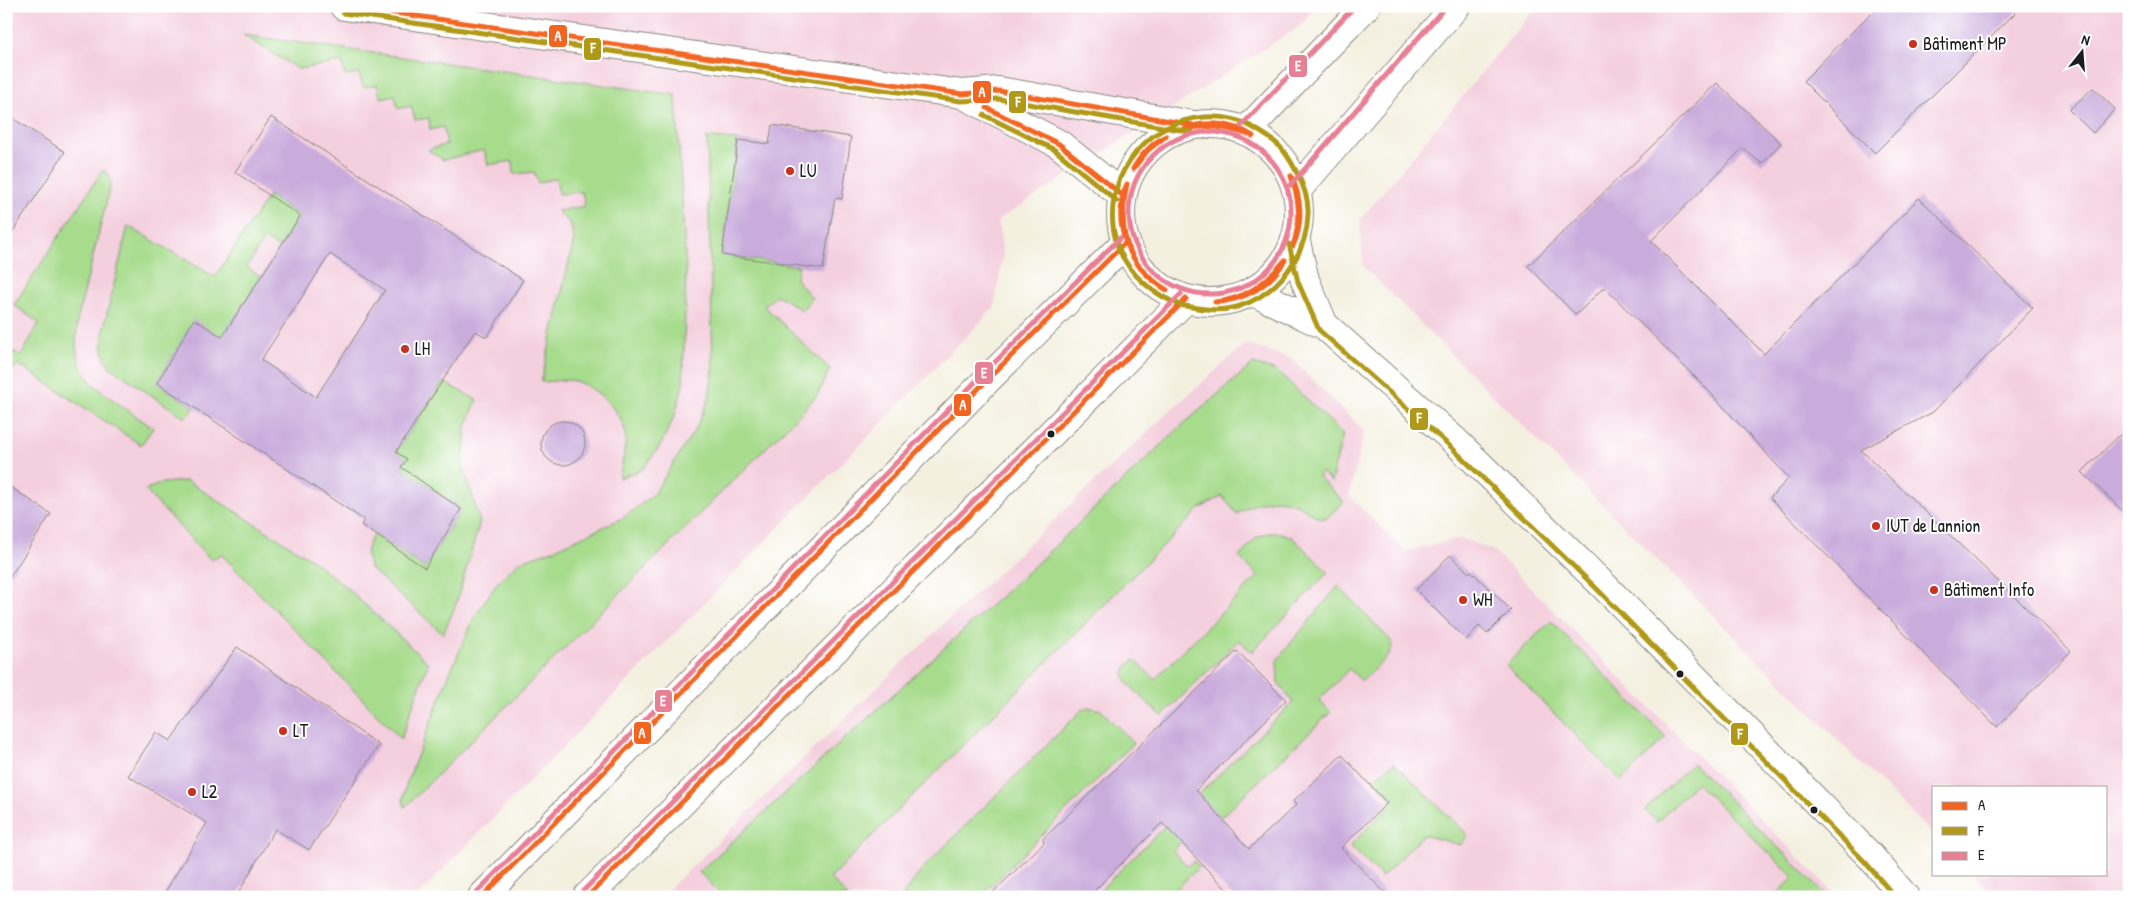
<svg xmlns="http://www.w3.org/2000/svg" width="2135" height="903" font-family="'Patrick Hand',sans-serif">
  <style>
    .built { fill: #f4cfde }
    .green { fill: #a7dc8d; stroke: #627c54 }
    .building { fill: #c9abdc; fill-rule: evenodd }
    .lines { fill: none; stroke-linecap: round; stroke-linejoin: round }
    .tertiary-casing { stroke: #88867e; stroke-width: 30 }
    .primary-casing { stroke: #88867e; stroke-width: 30 }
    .tertiary { stroke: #fff; stroke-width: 28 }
    .primary { stroke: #fff; stroke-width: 28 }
    .bus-1-casing { stroke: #fff; stroke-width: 9 }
    .bus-2-casing { stroke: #fff; stroke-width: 9 }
    .bus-3-casing { stroke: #fff; stroke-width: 9 }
    .bus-1 { stroke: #f26521; stroke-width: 5 }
    .bus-2 { stroke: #b09919; stroke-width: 5 }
    .bus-3 { stroke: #e88095; stroke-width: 5 }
    .poi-dot { fill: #c8321e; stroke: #fff; stroke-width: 2 }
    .bus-dot { fill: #1c1c1c; stroke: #fff; stroke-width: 2 }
    .labels { text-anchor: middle; stroke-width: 4; stroke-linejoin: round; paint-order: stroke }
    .poi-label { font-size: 18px; fill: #1c1c1c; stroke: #fff; text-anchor: start }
    .line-badge { stroke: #fff; stroke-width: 2 }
    .badge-label { font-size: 14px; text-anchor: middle; font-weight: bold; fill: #fff }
  </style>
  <rect width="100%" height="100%" fill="#fff"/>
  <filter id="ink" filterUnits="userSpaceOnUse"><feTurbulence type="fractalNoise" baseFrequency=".02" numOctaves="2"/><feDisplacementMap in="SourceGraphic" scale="10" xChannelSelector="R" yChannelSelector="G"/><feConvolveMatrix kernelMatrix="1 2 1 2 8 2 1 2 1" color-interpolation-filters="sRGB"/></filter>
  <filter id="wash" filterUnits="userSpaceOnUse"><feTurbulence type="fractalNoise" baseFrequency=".0096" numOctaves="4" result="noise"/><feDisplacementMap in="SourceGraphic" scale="20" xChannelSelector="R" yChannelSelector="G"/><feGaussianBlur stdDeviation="1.12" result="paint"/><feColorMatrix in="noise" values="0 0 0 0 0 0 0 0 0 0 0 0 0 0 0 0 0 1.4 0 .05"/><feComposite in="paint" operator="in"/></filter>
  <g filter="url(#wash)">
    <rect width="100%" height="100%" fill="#f4f0e0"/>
    <path class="built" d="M6,6H1316L1300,26L998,220L1003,254L994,308L416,897H6Z
      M1537,6H2129V897H1994L1972,874H2106V787H1934V836L1363,266L1360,220Z
      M1246,344L1290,358L1364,431L1349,496L1406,552L1460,538L1494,551L1838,897H661L895,670L1171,410Z"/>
    <path class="green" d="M243,35L676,95L686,271L683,385L675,415L660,446L643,469L619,478C622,463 627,447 625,432C622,410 590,381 568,380C559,380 550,382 541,382L574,240L571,224L557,211L585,206L582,192L559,194L556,178L538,183L534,172L514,174L513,161L488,165L484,150L443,160L428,150L447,144L443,127L430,130L429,118L415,120L411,106L398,109L395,95L381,98L377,85L363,87L359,73L345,76L342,62L298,69Z
      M707,138L738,140L722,255L799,266L796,279L812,298L802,310L777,295L764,306L830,369L818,394L799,415L405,807L403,800L406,785L449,675L475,616L498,582L519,562L555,549L623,518L653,495L696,428L709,399L713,370Z
      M102,171H105L109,175L111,183L77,321L76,348L80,365L90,381L105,394L153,428L141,445L18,364L6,378V346L21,356L39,323L14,305Z
      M269,195L300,216L279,248L264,239L247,267L261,277L222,337L194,320L157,383L195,408L185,418L110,367L105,359L102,344L104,326L128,226L215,277Z
      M1253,364L1277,371L1343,434L1331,482L1322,472L1318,477L1344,502L1327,518C1314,519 1310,511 1300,506C1277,495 1256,501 1237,514L1222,496L1201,508L830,878L848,897H770L764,892L758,897H724L699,872L1034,566L1180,427Z
      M443,382L477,400L466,426L463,465L480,522L455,607L443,634L370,568C364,554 366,547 374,534L425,568L461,509L401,467L406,459L396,452Z
      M187,481L314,561L348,589L428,663L401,739L221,554L211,560L145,490L162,483Z
      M1268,533H1281L1292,537L1328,572L1252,652L1239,640L1162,716L1128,684L1124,674L1127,666L1135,660L1155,679L1258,576L1239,557L1256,538Z
      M1338,586L1393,643L1389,655L1362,681L1349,669L1319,700L1331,712L1223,815L1216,819L1195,798L1293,702L1278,682L1277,660Z
      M1551,621L1666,737L1621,781L1506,665Z
      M1088,707L1101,710L1134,743L980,897H901L926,865L1082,710Z
      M1394,763L1468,835L1461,845L1423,835L1382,877L1350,846L1394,801L1373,779Z
      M1693,763L1828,897H1774L1794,877L1696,783L1657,822L1645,810Z
      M1174,817L1190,832L1173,851L1188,866L1194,861L1199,867L1169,897H1093Z"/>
    <g id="blocks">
      <path class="building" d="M1878,6H2022L1875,153L1803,81Z
        M1717,83L1781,143L1762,164L1743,148L1651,241L1764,354L1919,198L2033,308L1933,412L1861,450L2071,651L1997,727L1770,498L1789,478L1704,386L1604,287L1576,315L1528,266Z
        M2093,88L2115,109L2093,133L2069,110Z
        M6,114L65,152L6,242Z
        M271,117L523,280L487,337L475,331L396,452L407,459L401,467L461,509L425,568L361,525L364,520L157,383L194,319L222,337L300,216L235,172ZM330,254L385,290L316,397L261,360Z
        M772,125L851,137L842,199L835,198L823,269L722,255L738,140L769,144Z
        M541 443a22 22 0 1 1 44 0a22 22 0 1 1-44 0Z
        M2129,426V517L2082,472Z
        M6,484L51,514L6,583Z
        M1450,555L1469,573L1471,571L1511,610L1487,634L1479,626L1466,640L1416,590Z
        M237,647L379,745L309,850L275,829L236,897H162L207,823L128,776L156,732L170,741Z
        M1237,651L1286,700L1196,790L1249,849L1296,805L1293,801L1342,755L1387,803L1341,848L1389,897H1234L1162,823L1088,897H988L1044,843L1043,839Z"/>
    </g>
  </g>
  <g filter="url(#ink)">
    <use href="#blocks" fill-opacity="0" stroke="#88867e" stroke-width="1"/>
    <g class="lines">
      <g class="tertiary-casing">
        <path id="tertiary" d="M344,6L962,94L999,91L1193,125
          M962,94L1059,144L1122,195
          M1296,242L1305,280L1324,325
          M1253,292L1324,325L1456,442L1602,584L1871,857L1905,897"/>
      </g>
      <g class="primary-casing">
        <path id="primary" d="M1121 213a89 89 0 1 1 178 0a89 89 0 1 1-178 0Z
          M1246,131L1366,6
          M1297,190L1456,6
          M482,897L986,381L1125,243
          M587,897L1186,299"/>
      </g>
      <use href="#tertiary" class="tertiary"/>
      <use href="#primary" class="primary"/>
      <g class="bus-1-casing">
        <path id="bus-1" d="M346,6L962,94L999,91L1193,125
          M987,108L1059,144L1122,195
          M1184,129C1207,120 1233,123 1253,136
          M1184,129C1211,124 1227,127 1253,136
          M1133,169C1141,155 1152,143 1166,136
          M1133,169L1148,150L1166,136
          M1291,176C1302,198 1303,224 1293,246
          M1291,176C1300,200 1301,221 1293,246
          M1127,184C1117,231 1125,264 1167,290
          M1127,184C1110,225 1130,269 1167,290
          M1215,302C1246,299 1266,283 1285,260
          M1215,302C1244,301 1271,285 1285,260
          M482,897L986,381L1125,243
          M587,897L1186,299"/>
      </g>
      <g class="bus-2-casing">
        <path id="bus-2" d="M343,13L961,101L999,99L1192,132
          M984,115L1055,150L1117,201
          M1289,244L1298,282L1319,330L1451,447L1597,589L1865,862L1895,897
          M1183,306C1155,296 1129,275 1118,247C1096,186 1142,121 1205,117C1222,116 1237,118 1252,127C1275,140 1284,147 1296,171C1303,184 1309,199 1308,214C1307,256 1277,295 1237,307C1219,312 1202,309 1185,306"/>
      </g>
      <g class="bus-3-casing">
        <path id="bus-3" d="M1241,126L1355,6
          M1129 213a81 81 0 1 1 162 0a81 81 0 1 1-162 0Z
          M1291,185L1446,6
          M477,892L981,376L1120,238
          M582,892L1181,294"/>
      </g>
      <use href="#bus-1" class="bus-1"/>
      <use href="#bus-2" class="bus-2"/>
      <use href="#bus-3" class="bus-3"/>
    </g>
  </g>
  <g class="poi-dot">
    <circle cx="1913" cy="44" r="5"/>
    <circle cx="790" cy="171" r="5"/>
    <circle cx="405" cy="349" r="5"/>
    <circle cx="1876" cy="526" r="5"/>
    <circle cx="1934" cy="590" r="5"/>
    <circle cx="1463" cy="600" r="5"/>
    <circle cx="283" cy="731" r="5"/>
    <circle cx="192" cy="792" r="5"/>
  </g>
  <g class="bus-dot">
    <circle cx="1051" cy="434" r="4.5"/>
    <circle cx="1680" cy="674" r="4.5"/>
    <circle cx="1814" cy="810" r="4.5"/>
  </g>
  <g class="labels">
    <g class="poi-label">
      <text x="1923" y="50">Bâtiment MP</text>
      <text x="800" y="177">LU</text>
      <text x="415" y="355">LH</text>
      <text x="1886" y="532">IUT de Lannion</text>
      <text x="1944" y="596">Bâtiment Info</text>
      <text x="1473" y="606">WH</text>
      <text x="293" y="737">LT</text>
      <text x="202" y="798">L2</text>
    </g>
  </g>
  <g class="line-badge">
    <rect x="548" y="24" width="20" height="24" rx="5" fill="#f26521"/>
    <rect x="583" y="37" width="19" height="24" rx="5" fill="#b09919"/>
    <rect x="1288" y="54" width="20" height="24" rx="5" fill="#e88095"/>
    <rect x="972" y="80" width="20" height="24" rx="5" fill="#f26521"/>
    <rect x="1008" y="90" width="19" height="24" rx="5" fill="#b09919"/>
    <rect x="974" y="361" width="20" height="24" rx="5" fill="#e88095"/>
    <rect x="953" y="393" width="19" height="24" rx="5" fill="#f26521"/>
    <rect x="1409" y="407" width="20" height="24" rx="5" fill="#b09919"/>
    <rect x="654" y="689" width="19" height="24" rx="5" fill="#e88095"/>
    <rect x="633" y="721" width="19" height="24" rx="5" fill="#f26521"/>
    <rect x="1730" y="722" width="19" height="24" rx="5" fill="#b09919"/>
  </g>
  <g class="badge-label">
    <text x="558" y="41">A</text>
    <text x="593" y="53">F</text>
    <text x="1298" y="71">E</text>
    <text x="982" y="97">A</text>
    <text x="1018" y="107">F</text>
    <text x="984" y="378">E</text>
    <text x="963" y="410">A</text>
    <text x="1419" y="423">F</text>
    <text x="663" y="706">E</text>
    <text x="642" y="738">A</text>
    <text x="1740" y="739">F</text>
  </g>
  <rect width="2135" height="903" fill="none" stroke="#fff" stroke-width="25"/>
  <rect x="1932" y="786" width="175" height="90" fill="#ffffff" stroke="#a4a4a4"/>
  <rect x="1942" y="802" width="25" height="8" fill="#f26521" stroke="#a4a4a4"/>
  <text x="1978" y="810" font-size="15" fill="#1c1c1c">A</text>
  <rect x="1942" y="827" width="25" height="8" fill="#b09919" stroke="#a4a4a4"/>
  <text x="1978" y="836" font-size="15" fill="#1c1c1c">F</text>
  <rect x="1942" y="852" width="25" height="8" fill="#e88095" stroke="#a4a4a4"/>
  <text x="1978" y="860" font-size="15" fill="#1c1c1c">E</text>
  <g transform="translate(2082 52) rotate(17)" stroke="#ffffff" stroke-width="4" paint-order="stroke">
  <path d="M0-4L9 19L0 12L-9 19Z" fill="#1c1c1c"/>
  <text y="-8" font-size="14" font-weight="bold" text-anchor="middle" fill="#1c1c1c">N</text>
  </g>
</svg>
